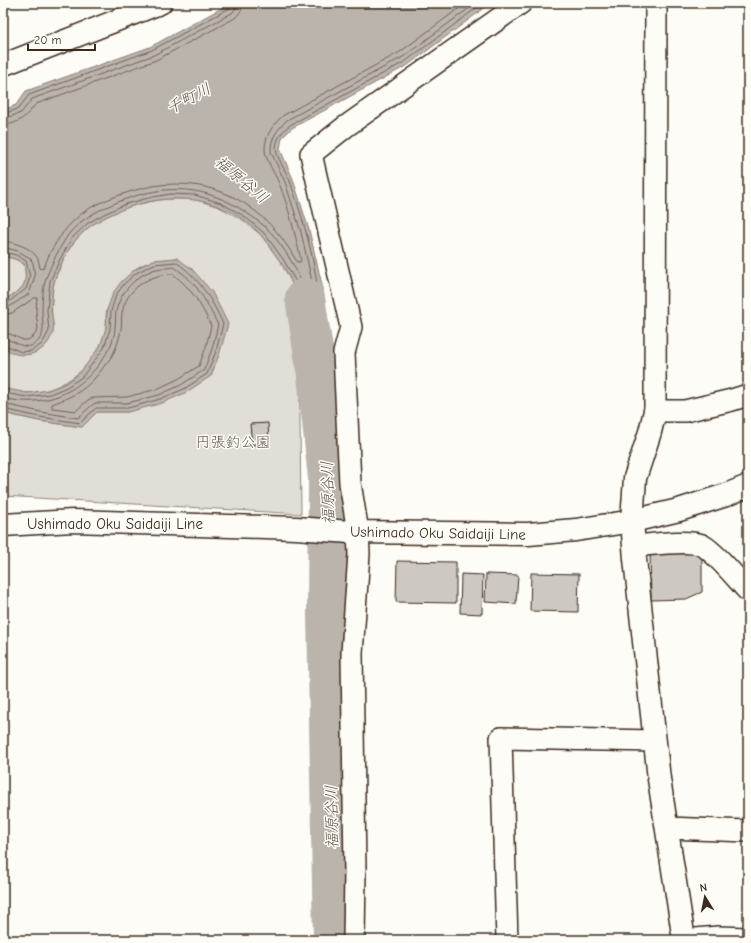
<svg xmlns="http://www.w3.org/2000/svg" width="751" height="943" font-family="'Comic Neue','Klee One',sans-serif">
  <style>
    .green { fill: #e1ded7; stroke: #8e847a }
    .water { fill: #bbb4ad; stroke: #887d74 }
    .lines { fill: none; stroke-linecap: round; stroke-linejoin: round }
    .shore { stroke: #6e6157; stroke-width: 1 }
    .river { stroke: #bbb4ad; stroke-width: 40 }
    .building { fill: #cdc8c2; stroke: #3b2a1e }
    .minor-casing { stroke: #3b2a1e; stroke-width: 24 }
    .tertiary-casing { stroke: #3b2a1e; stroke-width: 25 }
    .secondary-casing { stroke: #3b2a1e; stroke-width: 25 }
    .minor { stroke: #fdfcf7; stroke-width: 21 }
    .tertiary { stroke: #fdfcf7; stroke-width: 22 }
    .secondary { stroke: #fdfcf7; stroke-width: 22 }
    .labels { text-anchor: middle; stroke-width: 3; stroke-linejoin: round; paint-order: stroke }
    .park-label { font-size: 15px; fill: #64574c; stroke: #fdfcf7 }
    .street-label { font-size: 15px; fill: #3b2a1e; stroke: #fdfcf7 }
    .water-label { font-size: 16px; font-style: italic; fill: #615349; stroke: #fdfcf7 }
  </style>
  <rect width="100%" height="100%" fill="#fdfcf7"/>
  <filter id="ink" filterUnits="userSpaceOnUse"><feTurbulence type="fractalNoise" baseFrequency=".025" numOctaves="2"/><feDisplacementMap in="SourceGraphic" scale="8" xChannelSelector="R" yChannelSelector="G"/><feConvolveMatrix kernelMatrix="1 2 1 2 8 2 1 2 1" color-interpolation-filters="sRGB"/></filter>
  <g filter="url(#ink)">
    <path class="green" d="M167,199H194L219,207L241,219L261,235L280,261L292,283L299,331L301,514L3,496V413L39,421L82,427L97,412H128L177,258C165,259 144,261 134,270C131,272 108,308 107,310C105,315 107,321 106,326C106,332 103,341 100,346C84,379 39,404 3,388V346L6,350L53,332C52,316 50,300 54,283C55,278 58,272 61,266C64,257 70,247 76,240C97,214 135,203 167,199Z
      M3,256L15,259L24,264C29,288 21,289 3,301Z"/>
    <path class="water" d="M231,3H489L479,12L408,65L292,128L282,138L280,149L293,179L309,230L322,285V329L314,354C309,347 302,339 299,331C297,328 298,323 297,319C296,308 296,295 292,284C288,272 279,260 272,250C268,245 265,240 261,235C215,186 146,191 92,225C74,237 60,261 54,282C52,290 52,300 51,309C51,316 55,326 53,333C53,335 50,338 49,341C39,357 16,360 3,346V301C21,289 29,288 24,264L15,259L3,256V110L16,105L26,91L150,47Z
      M177,258L192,269L212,292L228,324L220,352L211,376L185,393L162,403L128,412H97L82,427L39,421L3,413V388L27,393L49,390L66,383L80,373L100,346L106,328L107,310L113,293L121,282L134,270L153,260Z"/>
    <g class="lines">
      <path class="shore" d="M3,114L18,109L29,95L152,50L230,8L232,3
        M3,119L21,113L32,99L154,55L232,13L236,8L237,3
        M3,125C20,124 26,116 36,104L156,60L235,18L241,11L243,3
        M3,241C13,242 30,247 36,256C39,259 39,264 40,268L42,269C46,265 47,258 50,253C58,238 67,226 80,215C93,204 113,197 129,192C200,169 262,197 297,262H300L301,260C295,234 289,208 279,183C275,174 265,159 265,149C265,135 274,123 284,115L400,52L466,3
        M3,247L18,251L30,258L33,263L35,276L29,294L9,307L3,309
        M3,252L16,255L26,261L30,277L26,289L7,303L3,304
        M173,274C192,289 201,304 211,326L206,347L199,366L178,379L157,389L127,397L93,398L88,400L76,411L52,408V404C77,395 90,387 105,365C108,361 112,357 114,352C117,346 120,336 121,329C122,324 121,318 122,313C126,289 149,274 173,274Z
        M3,315L12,313L34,298H37L36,311L38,329L34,336L28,340H23L10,334L3,333
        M3,339C16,339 26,355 39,340C46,331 42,322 42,311C42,301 43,287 46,278C52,263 59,248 68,235C79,220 97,211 113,204C170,180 214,185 263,225C275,234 297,267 301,282C305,297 305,312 307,327L309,331H312L313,327V286L301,232L285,182L271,152C270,138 278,129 287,120L403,57L476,3
        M3,344L21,352L31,351L42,344L49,331L47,310L50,281L60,259L72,238L88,223L104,214L126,204L148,198L170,194L195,195L221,203L244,216L264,233L283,259L296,282L302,329L311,342H313C331,306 303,218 290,181C287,173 275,155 276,147C277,137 283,131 290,125L406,61L483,3
        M3,393L27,397L50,394L67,387L82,377L104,348L110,329L111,311L116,295L124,284L136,273L154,264L176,262C200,279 211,298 223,324L216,351L207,374L184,389L160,399L128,408H96L80,423L40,417L3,409
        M3,398C42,408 76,395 100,363C102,359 106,355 108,350C112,344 115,334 115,327C116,322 115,316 116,312C120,292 136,275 156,269C162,268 169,268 174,267C197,282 206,301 218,325L212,349L204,370L181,385L159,395L127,403H95L91,406L78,418L41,412L3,404"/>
      <path class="river" d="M305,298L317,375L328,478L327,613L333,940"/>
    </g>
    <path class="building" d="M268,423L269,443L252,445L250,424Z
      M702,553V592L686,599L651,600L650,554Z
      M397,561L456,562V603L396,602Z
      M531,573L579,574L578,612L530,611Z
      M461,574L483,575L482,614L460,613Z
      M486,574L518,575L516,604L485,602Z"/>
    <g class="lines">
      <g class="minor-casing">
        <path id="minor" d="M656,3L655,411H685L732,400L748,395
          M3,65L161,3
          M634,546C649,545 689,539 702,545C715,552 737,579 748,591
          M667,828L748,831
          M354,940L355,871L352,653L359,554L358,532L350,483L344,353L351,327L311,154L345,127L521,3
          M507,940L501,738L655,741
          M685,940L718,937L748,938"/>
      </g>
      <g class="tertiary-casing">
        <path id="tertiary" d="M655,411L650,432L635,478L632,521L635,559L659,779L684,940"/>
      </g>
      <g class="secondary-casing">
        <path id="secondary" d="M3,525L73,521L296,528L350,532L528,534L576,530L632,521L679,510L726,495L748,486"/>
      </g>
      <use href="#minor" class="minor"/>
      <use href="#tertiary" class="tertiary"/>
      <use href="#secondary" class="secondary"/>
    </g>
  </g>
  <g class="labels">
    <g class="park-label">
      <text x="233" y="447">円張釣公園</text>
    </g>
    <g class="street-label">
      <text x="115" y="529">Ushimado Oku Saidaiji Line</text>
      <text transform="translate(438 533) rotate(1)" y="5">Ushimado Oku Saidaiji Line</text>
    </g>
    <g class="water-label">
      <text transform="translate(188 98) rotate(-28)" y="6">千町川</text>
      <text transform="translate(242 179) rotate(40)" y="6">福原谷川</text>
      <text transform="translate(327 493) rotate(-92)" y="6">福原谷川</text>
      <text transform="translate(331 817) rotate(-91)" y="6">福原谷川</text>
    </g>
  </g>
  <rect width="751" height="943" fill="none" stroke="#fdfcf7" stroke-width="16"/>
  <rect x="8" y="8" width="735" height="927" fill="none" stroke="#3b2a1e" stroke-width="1.5" filter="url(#ink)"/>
  <g transform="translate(705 897) rotate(350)" stroke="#fdfcf7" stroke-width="3" paint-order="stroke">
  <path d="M0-3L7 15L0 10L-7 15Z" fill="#3b2a1e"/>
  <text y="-6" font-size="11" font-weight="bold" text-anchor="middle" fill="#3b2a1e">N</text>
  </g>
  <path d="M28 44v6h67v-6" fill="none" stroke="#3b2a1e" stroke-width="2"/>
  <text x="34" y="44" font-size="12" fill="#3b2a1e" stroke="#fdfcf7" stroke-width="3" paint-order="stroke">20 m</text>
</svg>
